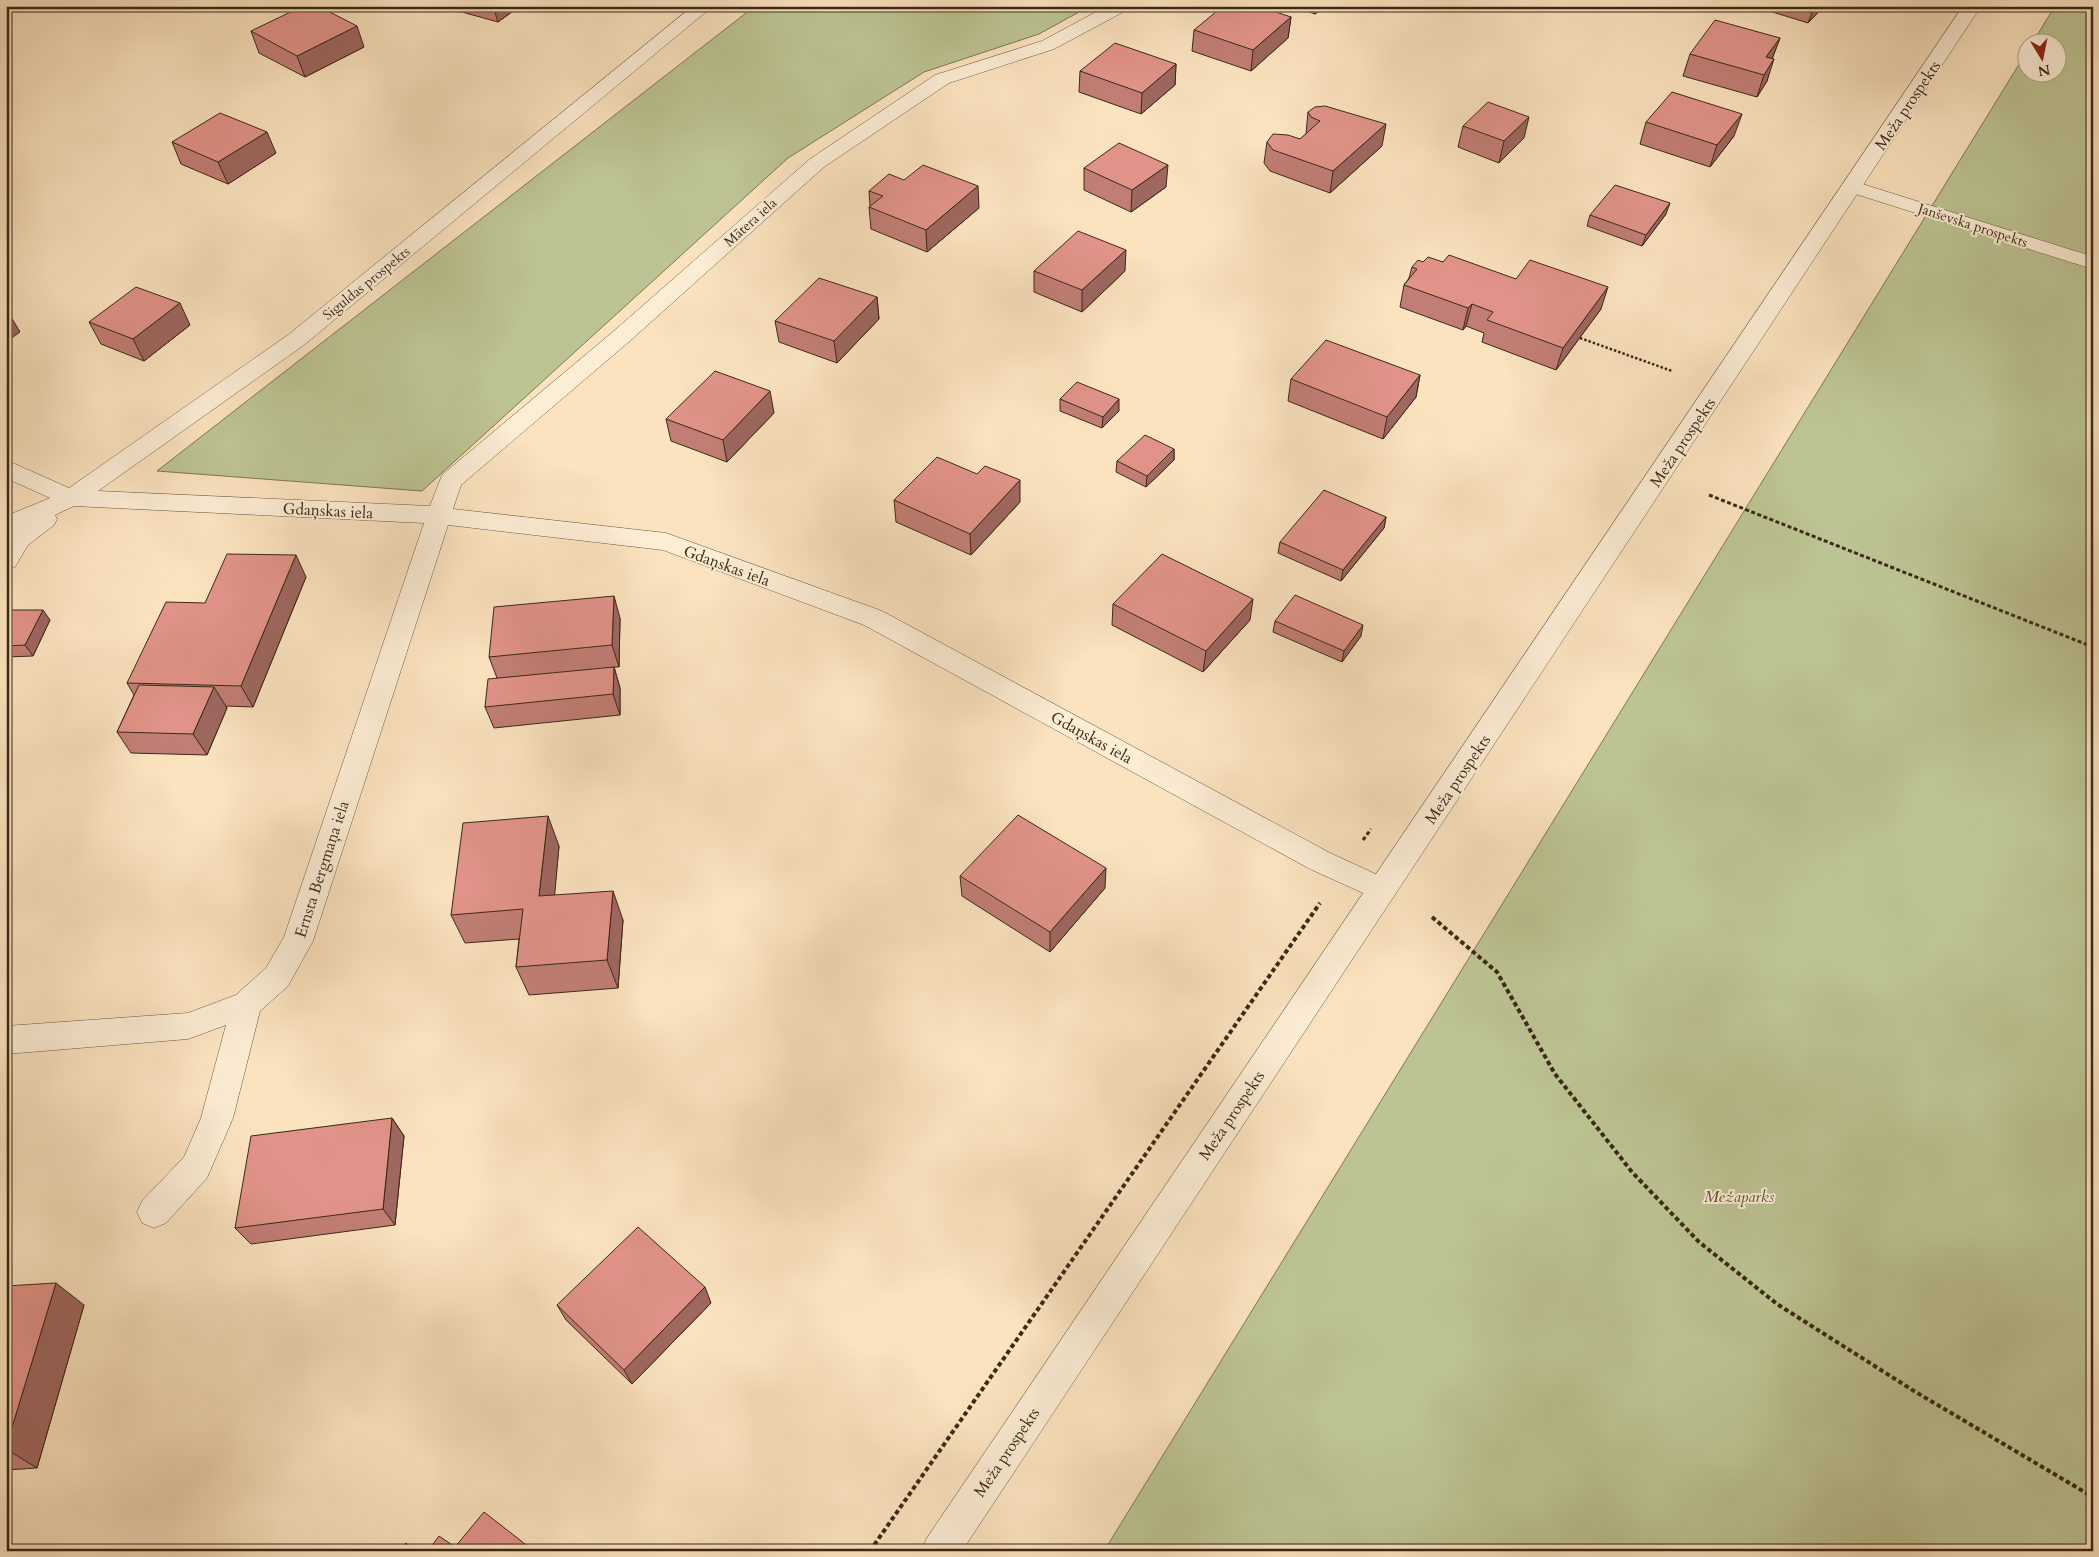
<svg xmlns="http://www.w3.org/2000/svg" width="2099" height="1557" font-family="Cardo,serif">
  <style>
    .green { fill: #bdc493; stroke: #7c7655 }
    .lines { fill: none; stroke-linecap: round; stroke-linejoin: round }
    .service-casing { stroke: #6b5741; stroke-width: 1 }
    .minor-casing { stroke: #6b5741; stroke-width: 1 }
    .tertiary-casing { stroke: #6b5741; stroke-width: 1 }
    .path-far2 { stroke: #3b2817; stroke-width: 2.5; stroke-dasharray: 2.5 2; stroke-linecap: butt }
    .path-far1 { stroke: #3b2817; stroke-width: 3; stroke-dasharray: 4 2.5; stroke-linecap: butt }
    .path { stroke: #3b2817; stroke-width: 4; stroke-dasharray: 4.5 3; stroke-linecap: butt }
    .service { fill: #fcedd5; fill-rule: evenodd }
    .minor { fill: #fcedd5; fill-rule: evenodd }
    .tertiary { fill: #fcedd5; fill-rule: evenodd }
    .wall { fill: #c27e76; stroke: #3b2817 }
    .shaded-wall { fill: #9e6760; stroke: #3b2817 }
    .building { fill: #e19389; stroke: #3b2817 }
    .labels { text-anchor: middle; stroke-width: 4; stroke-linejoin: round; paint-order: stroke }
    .far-street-label { font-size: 14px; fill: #3b2817; stroke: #fcedd5 }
    .street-label { font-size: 16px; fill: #3b2817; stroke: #fcedd5 }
    .park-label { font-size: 16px; font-style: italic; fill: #5c4f36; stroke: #fcedd5 }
  </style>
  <rect width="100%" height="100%" fill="#fbe3bf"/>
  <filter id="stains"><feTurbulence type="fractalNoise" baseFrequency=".004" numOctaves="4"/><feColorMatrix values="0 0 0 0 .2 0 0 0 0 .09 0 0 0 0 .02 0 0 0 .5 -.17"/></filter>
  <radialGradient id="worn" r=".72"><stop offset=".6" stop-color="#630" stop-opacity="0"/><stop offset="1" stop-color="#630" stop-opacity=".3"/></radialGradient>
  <path class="green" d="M755,6H1090L1039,34L924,72L788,158L422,491L157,471Z
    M2055,6H2093V1551H1104L2026,53V72H2056V42H2033Z"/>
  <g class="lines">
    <g class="service-casing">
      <path id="service" d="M1853,181L2081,253L2084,257L2081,261L2074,263L2067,261L1846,191L1843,187L1846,183Z"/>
    </g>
    <g class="minor-casing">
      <path id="minor" d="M693,6H713L304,345L98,491L430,506L442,475L615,330L810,159L935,75L1042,41L1107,6H1130L1127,10L1054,49L949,83L824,167L631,340L461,485L453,509L666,533L882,611L1330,853L1393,882L1397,890L1393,898L1383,902L1310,869L864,625L663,550L448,525L313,941L288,986L260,1011L233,1118L207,1178L166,1223L154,1228L142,1223L137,1212L142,1201L184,1157L201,1118L226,1025L188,1039L6,1054V1026L188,1013L236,995L266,968L284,937L424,523L74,506L55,515L57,519L54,525L28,545L15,567L6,570V540L10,533L6,534V516L50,498L6,478V460L69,488L288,335Z
        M2074,251L2093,256V269L2067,261L2064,257L2067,253Z"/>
    </g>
    <g class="tertiary-casing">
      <path id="tertiary" d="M1963,6H1981L962,1551H921L927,1538Z"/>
    </g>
    <path class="path-far2" d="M1580,338L1672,371"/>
    <path class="path-far1" d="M1709,495L2093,647
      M1363,840L1371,829"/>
    <path class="path" d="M1432,917L1497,972L1555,1074L1632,1172L1699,1242L1777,1304L1914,1391L2093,1497
      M870,1551L1320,903"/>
    <use href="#service" class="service"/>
    <use href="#minor" class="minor"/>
    <use href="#tertiary" class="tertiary"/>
  </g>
  <path class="wall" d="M450,6H520L498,22L451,9Z
    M1280,6H1325L1315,14L1296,7L1292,10Z
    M1768,6H1824L1808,23L1766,10Z
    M1291,17L1288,38L1251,71L1192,51L1194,30Z
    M251,31L364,47L305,77L259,53Z
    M1780,38L1772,59L1767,81L1757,97L1683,76L1690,54Z
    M1176,64L1175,85L1141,114L1079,92L1080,71Z
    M1308,112L1382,146L1330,193L1270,171L1264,163L1267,142L1300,139L1306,134Z
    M1646,122L1734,136L1710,167L1640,144Z
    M1463,126L1524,138L1499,163L1458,147Z
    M172,142L276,153L228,184L181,164Z
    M1084,168L1166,187L1131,212L1084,190Z
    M869,191L979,208L927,252L871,229L869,207L870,206Z
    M1666,214L1642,246L1587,226L1590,215Z
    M1423,262H1443L1601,309L1556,370L1482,342L1484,333L1466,326L1463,330L1400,307L1404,285L1409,278L1412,267Z
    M1034,271H1125L1082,312L1034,292Z
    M877,297L879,319L837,363L779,342L775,321Z
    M89,322L190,325L144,361L101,344Z
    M1420,375L1416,397L1383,439L1288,401L1291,379Z
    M1060,399L1119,411L1102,428L1060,411Z
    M774,413L727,462L671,441L666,419Z
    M1174,449V460L1146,487L1116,472L1117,461Z
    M894,500L1020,502L971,555L896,522Z
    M1386,517L1384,528L1341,581L1278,553L1280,542Z
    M306,577L253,707L226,706L227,708L207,755L131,753L117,732L134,695L127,683L205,603Z
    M1113,604L1250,620L1203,672L1112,625Z
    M6,610L50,620L33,656L6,657Z
    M620,618L619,667H614L620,688V715L494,728L485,707L497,678L489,657Z
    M1275,621L1361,636L1342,662L1273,632Z
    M559,846L554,895L623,920L618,988L529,995L516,967L519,939L465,943L451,915Z
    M960,876L1105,888L1050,952L962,896Z
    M392,1118L404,1136L395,1225L251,1244L235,1228Z
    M6,1286L84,1305L37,1468L6,1470Z
    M711,1303L632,1384L566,1320L557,1305Z"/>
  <path class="shaded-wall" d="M493,6H520L498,22Z
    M1292,6H1296L1292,10Z
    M1316,6H1325L1315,14Z
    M1818,6H1824L1808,23L1812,13Z
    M1291,17L1288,38L1251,71L1253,50Z
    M357,26L364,47L305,77L297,56Z
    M1780,38L1772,59L1766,57Z
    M1774,59L1767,81L1757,97L1764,75Z
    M1176,64L1175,85L1141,114L1142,93Z
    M1742,114L1734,136L1710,167L1717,145Z
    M1529,117L1524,138L1499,163L1504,141Z
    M1386,124L1382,146L1330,193L1333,171Z
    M267,132L276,153L228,184L218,162Z
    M1168,165L1166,187L1131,212L1132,190Z
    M978,186L979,208L927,252L926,230Z
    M1670,203L1666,214L1642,246L1646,235Z
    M1126,250L1125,271L1082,312V290Z
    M1608,287L1601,309L1556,370L1563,348Z
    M877,297L879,319L837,363L834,341Z
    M180,303L190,325L144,361L133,339Z
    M1472,304L1466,326L1463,330L1468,308Z
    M7,310L20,332L6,342V311Z
    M1420,375L1416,397L1383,439L1387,417Z
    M770,391L774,413L727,462L723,440Z
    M1119,399V411L1102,428L1103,417Z
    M1174,449V460L1146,487L1147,476Z
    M1020,480V502L971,555L970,534Z
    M1386,517L1384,528L1341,581L1343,570Z
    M296,555L306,577L253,707L241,686Z
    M614,596L620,618L619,667L612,645Z
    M1253,599L1250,620L1203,672L1206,651Z
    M43,610L50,620L33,656L25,645Z
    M1363,625L1361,636L1342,662L1344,651Z
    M614,667L620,688V715L613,694Z
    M214,687L227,708L207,755L193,734Z
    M548,816L559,846L552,925L539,896Z
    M1106,868L1105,888L1050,952V932Z
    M613,891L623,920L618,988L607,960Z
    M392,1118L404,1136L395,1225L383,1209Z
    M56,1283L84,1305L37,1468L6,1449V1447Z
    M705,1287L711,1303L632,1384L624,1370Z"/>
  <path class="building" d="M303,6H318L357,26L297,56L251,31Z
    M1223,6H1258L1291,17L1253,50L1194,30Z
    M1792,6H1818L1812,13Z
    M1715,20L1780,38L1766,57L1774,59L1764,75L1690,54Z
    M1115,43L1176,64L1142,93L1080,71Z
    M1672,92L1742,114L1717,145L1646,122Z
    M1488,102L1529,117L1504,141L1463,126Z
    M1325,106L1386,124L1333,171L1273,150L1267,142L1273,134L1288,135L1300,139L1320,121L1311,117L1308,112L1315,107Z
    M220,113L267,132L218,162L172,142Z
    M1119,143L1168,165L1132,190L1084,168Z
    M923,165L978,186L926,230L869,207L883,196L869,191L889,174L904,180Z
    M1615,185L1670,203L1646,235L1590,215Z
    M1078,231L1126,250L1082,290L1034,271Z
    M1449,255L1516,279L1530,260L1608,287L1563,348L1487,320L1493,312L1472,304L1468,308L1404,285L1417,269L1412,267L1418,260L1423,262L1428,257L1443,262Z
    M819,278L877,297L834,341L775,321Z
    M136,287L180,303L133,339L89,322Z
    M1326,340L1420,375L1387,417L1291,379Z
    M715,371L770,391L723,440L666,419Z
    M1077,382L1119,399L1103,417L1060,399Z
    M1145,435L1174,449L1147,476L1117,461Z
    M937,457L977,474L985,466L1020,480L970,534L894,500Z
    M1324,490L1386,517L1343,570L1280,542Z
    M227,554L296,555L241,686L127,683L166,602L205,603Z
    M1162,554L1253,599L1206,651L1113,604Z
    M1295,595L1363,625L1344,651L1275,621Z
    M614,596L612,645L489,657L494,607Z
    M6,610H43L25,645L6,646Z
    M614,667L613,694L485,707L488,679Z
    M139,685L214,687L193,734L117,732Z
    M1018,815L1106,868L1050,932L960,876Z
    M548,816L539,896L613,891L607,960L516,967L523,909L451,915L463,823Z
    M392,1118L383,1209L235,1228L251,1136Z
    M638,1227L705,1287L624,1370L557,1305Z
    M56,1283L6,1447V1286Z
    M484,1512L534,1551H428L439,1536L455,1547Z
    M406,1543L415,1551H400Z"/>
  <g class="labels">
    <g class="far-street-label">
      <text transform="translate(750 222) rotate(-42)" y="5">Mātera iela</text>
      <text transform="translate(1973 225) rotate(18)" y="5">Janševska prospekts</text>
      <text transform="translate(366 283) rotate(-39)" y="5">Siguldas prospekts</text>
    </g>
    <g class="street-label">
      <text transform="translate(1907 105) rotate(-56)" y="6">Meža prospekts</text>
      <text transform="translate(1682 442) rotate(-56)" y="6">Meža prospekts</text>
      <text transform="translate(328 510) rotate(3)" y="6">Gdaņskas iela</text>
      <text transform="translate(727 565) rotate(20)" y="6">Gdaņskas iela</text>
      <text transform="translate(1092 737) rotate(29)" y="6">Gdaņskas iela</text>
      <text transform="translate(1457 779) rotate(-56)" y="6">Meža prospekts</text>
      <text transform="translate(321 869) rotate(-72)" y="6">Ernsta Bergmaņa iela</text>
      <text transform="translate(1231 1115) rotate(-56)" y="6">Meža prospekts</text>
      <text transform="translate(1006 1452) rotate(-56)" y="6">Meža prospekts</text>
    </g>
    <g class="park-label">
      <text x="1739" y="1202">Mežaparks</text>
    </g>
  </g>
  <rect width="2099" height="1557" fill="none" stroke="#fbe3bf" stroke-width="25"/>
  <rect x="8" y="8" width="2084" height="1542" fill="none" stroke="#3b2817" stroke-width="2.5"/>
  <rect x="12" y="12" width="2074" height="1532" fill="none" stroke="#3b2817"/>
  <g transform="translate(2042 58) rotate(170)"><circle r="24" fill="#fcedd5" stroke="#af9e89"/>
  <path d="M0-4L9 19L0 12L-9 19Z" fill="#8f2418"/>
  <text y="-8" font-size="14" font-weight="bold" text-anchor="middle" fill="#3b2817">N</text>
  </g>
  <rect width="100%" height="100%" filter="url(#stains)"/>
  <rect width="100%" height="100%" fill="url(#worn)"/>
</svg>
